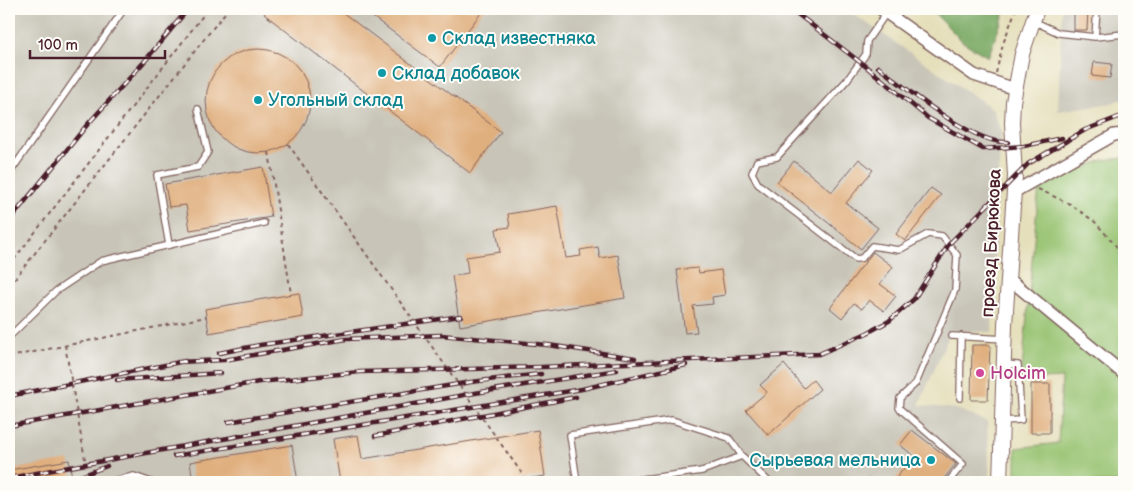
<svg xmlns="http://www.w3.org/2000/svg" width="1133" height="491" font-family="'Balsamiq Sans',sans-serif">
  <style>
    .industrial { fill: #c8c4b8 }
    .green { fill: #96c26f; stroke: #70704d }
    .forest { fill: #78a862; stroke: #616446 }
    .building { fill: #e0af7e }
    .lines { fill: none; stroke-linecap: round; stroke-linejoin: round }
    .service-casing { stroke: #80625d; stroke-width: 8 }
    .minor-casing { stroke: #80625d; stroke-width: 14 }
    .tertiary-casing { stroke: #80625d; stroke-width: 16 }
    .path { stroke: #80625d; stroke-width: 2; stroke-dasharray: 4 4; stroke-linecap: butt }
    .service { stroke: #fff; stroke-width: 5.5 }
    .minor { stroke: #fff; stroke-width: 11 }
    .tertiary { stroke: #fff; stroke-width: 14 }
    .rail-casing { stroke: #4a1f2b; stroke-width: 4.5 }
    .rail { stroke: #fdfcf7; stroke-width: 2.5; stroke-dasharray: 8; stroke-linecap: butt }
    .culture-dot { fill: #0f9aa8; stroke: #fdfcf7; stroke-width: 2 }
    .hotel-dot { fill: #d1479c; stroke: #fdfcf7; stroke-width: 2 }
    .labels { text-anchor: middle; stroke-width: 4; stroke-linejoin: round; paint-order: stroke }
    .culture-label { font-size: 18px; fill: #0d838f; stroke: #fdfcf7; text-anchor: start }
    .street-label { font-size: 18px; fill: #4a1f2b; stroke: #fdfcf7 }
    .hotel-label { font-size: 18px; fill: #b23c85; stroke: #fdfcf7; text-anchor: start }
  </style>
  <rect width="100%" height="100%" fill="#fdfcf7"/>
  <filter id="ink" filterUnits="userSpaceOnUse"><feTurbulence type="fractalNoise" baseFrequency=".02" numOctaves="2"/><feDisplacementMap in="SourceGraphic" scale="10" xChannelSelector="R" yChannelSelector="G"/><feConvolveMatrix kernelMatrix="1 2 1 2 8 2 1 2 1" color-interpolation-filters="sRGB"/></filter>
  <filter id="wash" filterUnits="userSpaceOnUse"><feTurbulence type="fractalNoise" baseFrequency=".0096" numOctaves="4" result="noise"/><feDisplacementMap in="SourceGraphic" scale="20" xChannelSelector="R" yChannelSelector="G"/><feGaussianBlur stdDeviation="1.12" result="paint"/><feColorMatrix in="noise" values="0 0 0 0 0 0 0 0 0 0 0 0 0 0 0 0 0 1.4 0 .05"/><feComposite in="paint" operator="in"/></filter>
  <g filter="url(#wash)">
    <rect width="100%" height="100%" fill="#e5dfbb"/>
    <path class="industrial" d="M9,9H846L993,109L1001,133L996,211L992,332L951,331L919,405L957,409L987,422L990,482H9Z
      M1062,9H1124V98L1112,103L1058,111Z"/>
    <path class="green" d="M1124,158V482H1016V448L1058,443L1062,378L1021,380L1039,186L1103,160Z"/>
    <path class="forest" d="M930,9H1006L988,57L963,42Z"/>
    <g id="blocks">
      <path class="building" d="M268,9H338L501,132L470,173L264,14Z
        M362,9H484L440,67Z
        M1074,9H1088L1087,30H1074Z
        M206 101a52 52 0 1 1 104 0a52 52 0 1 1-104 0Z
        M1094,62L1112,64L1110,78L1092,76Z
        M859,159L873,170L846,203L878,228L861,249L777,182L794,161L832,192Z
        M263,167L271,217L190,230L186,205L169,207L165,184Z
        M931,188L941,195L905,241L896,234Z
        M557,206L566,258L581,256L580,250L598,247L600,258L618,255L625,298L460,326L452,276L468,273L466,257L500,252L496,229L510,227L508,214Z
        M873,252L893,267L880,284L896,296L884,311L869,300L862,309L854,303L842,318L830,308Z
        M698,268L699,273L721,270L725,295L712,297L713,304L693,306L697,332L685,333L677,270Z
        M299,293L303,317L209,333L205,309Z
        M972,345H990L988,400H971Z
        M784,364L804,388L813,380L820,389L768,435L746,410L767,392L760,385Z
        M1031,384H1050V433H1031Z
        M538,430L545,476L508,482H340L333,439L358,435L362,459Z
        M912,430L956,464L941,482H893L914,456L900,445Z
        M292,445L298,482H193L190,462Z
        M69,460L72,478L49,482H9V470Z"/>
    </g>
  </g>
  <g filter="url(#ink)">
    <use href="#blocks" fill-opacity="0" stroke="#80625d" stroke-width="1"/>
    <g class="lines">
      <g class="service-casing">
        <path id="service" d="M887,12L867,41L866,54L847,80L777,157L757,161L752,173L758,184L856,259L862,258L872,246L899,250L928,234L942,236L957,255L955,290L916,383L900,398L899,408L963,464L948,482
          M1033,21L1059,33L1095,37L1097,9
          M1095,37L1124,34
          M9,174L124,9
          M169,245L157,175L198,167L208,152L198,109
          M952,336L1005,339
          M9,337L56,291L101,261L264,223
          M960,398L961,336
          M1002,421L1021,420L1018,365L1004,364
          M109,482L134,476L151,482
          M577,482L570,435L672,420L729,438L742,456
          M621,482L702,471L742,456L769,482
          M870,482H873"/>
      </g>
      <g class="minor-casing">
        <path id="minor" d="M881,9L974,75L1015,89
          M1014,192L1114,135L1124,134
          M1009,279L1124,374"/>
      </g>
      <g class="tertiary-casing">
        <path id="tertiary" d="M1000,482L1005,325L1015,176L1012,123L1013,102L1022,54L1037,9"/>
      </g>
      <path class="path" d="M996,73L1003,44L1016,9
        M288,144L528,482
        M269,152L291,294
        M1038,189L1070,204L1095,222L1124,255
        M9,266L208,9
        M9,286L228,9
        M65,345L89,482
        M9,357L206,317"/>
      <use href="#service" class="service"/>
      <use href="#minor" class="minor"/>
      <use href="#tertiary" class="tertiary"/>
      <g class="rail-casing">
        <path id="rail" d="M791,9L869,69L928,118L983,149L1024,146L1062,138
          M878,67C906,88 973,145 1008,142
          M9,221L87,125L144,62L188,9
          M219,353L260,345L461,316
          M178,362L224,360L346,339L441,335L548,345L635,358
          M117,380L221,373
          M9,396L185,361
          M228,422L471,382L541,374
          M9,426L259,382L360,372L542,367L819,354L867,333L889,321L914,299L949,244L1028,164L1085,130L1124,115
          M375,436L576,397
          M174,456L582,389L686,365
          M9,478L475,393L617,370
          M65,482L107,466"/>
      </g>
      <use href="#rail" class="rail"/>
    </g>
  </g>
  <g class="culture-dot">
    <circle cx="432" cy="38" r="5"/>
    <circle cx="382" cy="73" r="5"/>
    <circle cx="258" cy="100" r="5"/>
    <circle cx="931" cy="460" r="5"/>
  </g>
  <circle class="hotel-dot" cx="980" cy="373" r="5"/>
  <g class="labels">
    <g class="culture-label">
      <text x="442" y="44">Склад известняка</text>
      <text x="392" y="79">Склад добавок</text>
      <text x="268" y="106">Угольный склад</text>
      <text x="921" y="466" text-anchor="end">Сырьевая мельница</text>
    </g>
    <g class="street-label">
      <text transform="translate(991 243) rotate(-87)" y="6">проезд Бирюкова</text>
    </g>
    <g class="hotel-label">
      <text x="990" y="379">Holcim</text>
    </g>
  </g>
  <rect width="1133" height="491" fill="none" stroke="#fdfcf7" stroke-width="30"/>
  <path d="M30 50v8h135v-8" fill="none" stroke="#4a1f2b" stroke-width="2.5"/>
  <text x="38" y="50" font-size="15" fill="#4a1f2b" stroke="#fdfcf7" stroke-width="4" paint-order="stroke">100 m</text>
</svg>
